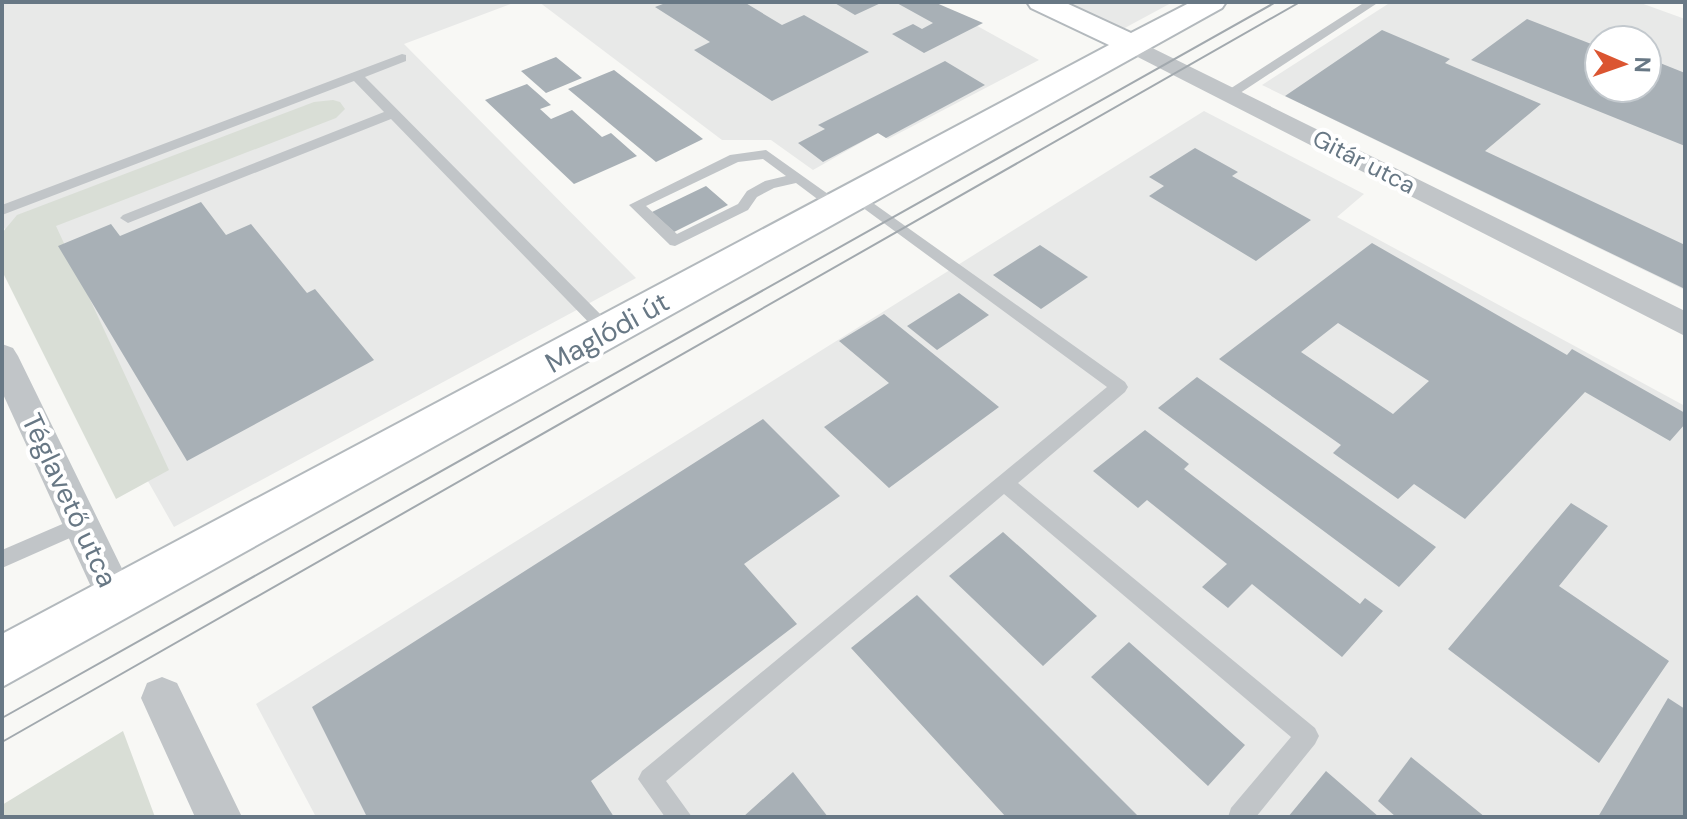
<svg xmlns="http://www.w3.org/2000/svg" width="1687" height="819" font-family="'DM Sans',sans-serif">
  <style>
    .built { fill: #e8e9e8; fill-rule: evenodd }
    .green { fill: #d9ded6 }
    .building { fill: #a8b0b6; fill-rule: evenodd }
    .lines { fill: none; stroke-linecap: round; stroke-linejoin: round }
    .secondary-casing { stroke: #b3b9bd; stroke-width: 4 }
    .lane { fill: #c1c5c8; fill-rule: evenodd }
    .street { fill: #c1c5c8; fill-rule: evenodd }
    .secondary { fill: #fff; fill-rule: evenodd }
    .tram { stroke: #a2a9ae; stroke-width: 2 }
    .labels { text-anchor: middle; stroke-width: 8; stroke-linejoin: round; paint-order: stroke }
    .far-street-label { font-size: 24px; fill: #687885; stroke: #fff }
    .street-label { font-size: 28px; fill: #687885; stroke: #fff }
  </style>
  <rect width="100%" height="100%" fill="#f8f8f5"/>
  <path class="built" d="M2,2H516L404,44L636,278L174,527L2,224Z
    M539,2H934L1039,60L888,139L878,133L813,170L771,140H722Z
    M1064,2H1173L1121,30Z
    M1391,2H1638L1685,19V290L1262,85ZM1599,40H1647V88H1599Z
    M1204,111L1364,194L1337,217L1685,406V817H316L256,704Z"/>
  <path class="green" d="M333,100L340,102L345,109L336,118L56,226L169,470L116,499L2,271V233L17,215L314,102Z
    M123,731L155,817H2V805Z"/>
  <path class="building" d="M668,2H744L782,25L804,15L869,52L772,101L694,50L710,42L655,7Z
    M833,2H883L855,15Z
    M895,2H934L983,23L924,53L892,34L913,24L922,29L933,23Z
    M1527,19L1599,47V88H1647V65L1654,68L1660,63L1685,73V146L1471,60Z
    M1382,30L1450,59L1445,63L1541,104L1485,151L1685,245V289L1285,96Z
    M556,57L582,78L546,93L521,71Z
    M945,61L985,85L886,138L878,133L823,162L798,143L825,129L818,125Z
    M614,70L703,139L656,162L568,89Z
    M527,84L551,105L540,109L551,119L572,110L602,137L611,133L637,156L574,184L485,100Z
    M1195,148L1238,172L1232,176L1311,220L1256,261L1149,196L1164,186L1149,177Z
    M706,186L728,205L674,232L652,212Z
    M201,202L226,235L251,224L307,293L315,289L374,360L187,461L58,246L111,224L120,236Z
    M1372,243L1567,355L1572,349L1685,413V424L1670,441L1585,392L1465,519L1414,484L1398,499L1333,453L1341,445L1219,359ZM1338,323L1429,381L1393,414L1301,352Z
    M1040,245L1088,277L1041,309L993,275Z
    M959,293L989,315L937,350L907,326Z
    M884,314L999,407L889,488L824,427L889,383L839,341Z
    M1197,377L1436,547L1399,587L1158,408Z
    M763,419L840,496L744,564L797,624L591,781L614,817H367L312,707Z
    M1145,430L1189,464L1184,469L1360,604L1365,598L1383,611L1342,657L1252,584L1228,608L1202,587L1227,564L1147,500L1138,508L1093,471Z
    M1571,503L1608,526L1559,586L1669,661L1599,763L1448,649Z
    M1003,532L1097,616L1043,666L949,576Z
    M917,595L1139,817H1006L851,648Z
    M1129,642L1245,745L1208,786L1091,677Z
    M1668,698L1685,709V817H1598Z
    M1411,757L1485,817H1396L1378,801Z
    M1326,771L1379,817H1288Z
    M793,772L828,817H743Z"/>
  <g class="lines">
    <g class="secondary-casing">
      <path id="secondary" d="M1027,2H1064L1131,33L1191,2H1226L1222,8L2,687V634L1109,45L1031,8Z"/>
    </g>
    <path class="lane" d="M1365,2H1379L1234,97L1222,94Z
      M402,54L406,55V61L365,77L614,328L616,332L614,336H602L391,119L133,221L128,223L120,218L123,215L384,112L354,81L2,215V205Z
      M766,150L842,204V210H832L796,183L774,188L757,197L748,210L675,246L670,245L629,205L730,155ZM763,159L786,176L765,181L747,191L738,204L677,234L646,206L738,162Z
      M856,191L1125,382L1128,387L1125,392L1018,483L1315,728L1319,736L1315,744L1256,817H1228L1231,808L1291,737L1004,494L666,781L692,817H665L638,779L642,771L1107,387L851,199V193Z
      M81,516L88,518L91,524L88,530L2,568V550Z"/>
    <path class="street" d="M1132,38L1685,311V336L1124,50L1120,45L1124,40Z
      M2,344L13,348L18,356L131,587L137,600L131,613L117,618L103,613L2,392Z
      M162,677L177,683L242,817H195L141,698L147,683Z"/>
    <use href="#secondary" class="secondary"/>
    <path class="tram" d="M2,718L1276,2
      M2,742L1300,2"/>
  </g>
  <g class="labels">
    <g class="far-street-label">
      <text transform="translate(1364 162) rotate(27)" y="8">Gitár utca</text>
    </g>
    <g class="street-label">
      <text transform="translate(607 332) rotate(-29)" y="10">Maglódi út</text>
      <text transform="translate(70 500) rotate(65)" y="10">Téglavető utca</text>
    </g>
  </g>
  <rect width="1687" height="819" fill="none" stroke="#687885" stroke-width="8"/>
  <g transform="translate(1623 64) rotate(92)"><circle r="38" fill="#ffffff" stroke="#c3c9ce" stroke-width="2"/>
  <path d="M0-6L14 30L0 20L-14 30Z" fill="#db5531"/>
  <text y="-12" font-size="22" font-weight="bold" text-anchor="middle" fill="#687885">N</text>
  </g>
</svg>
